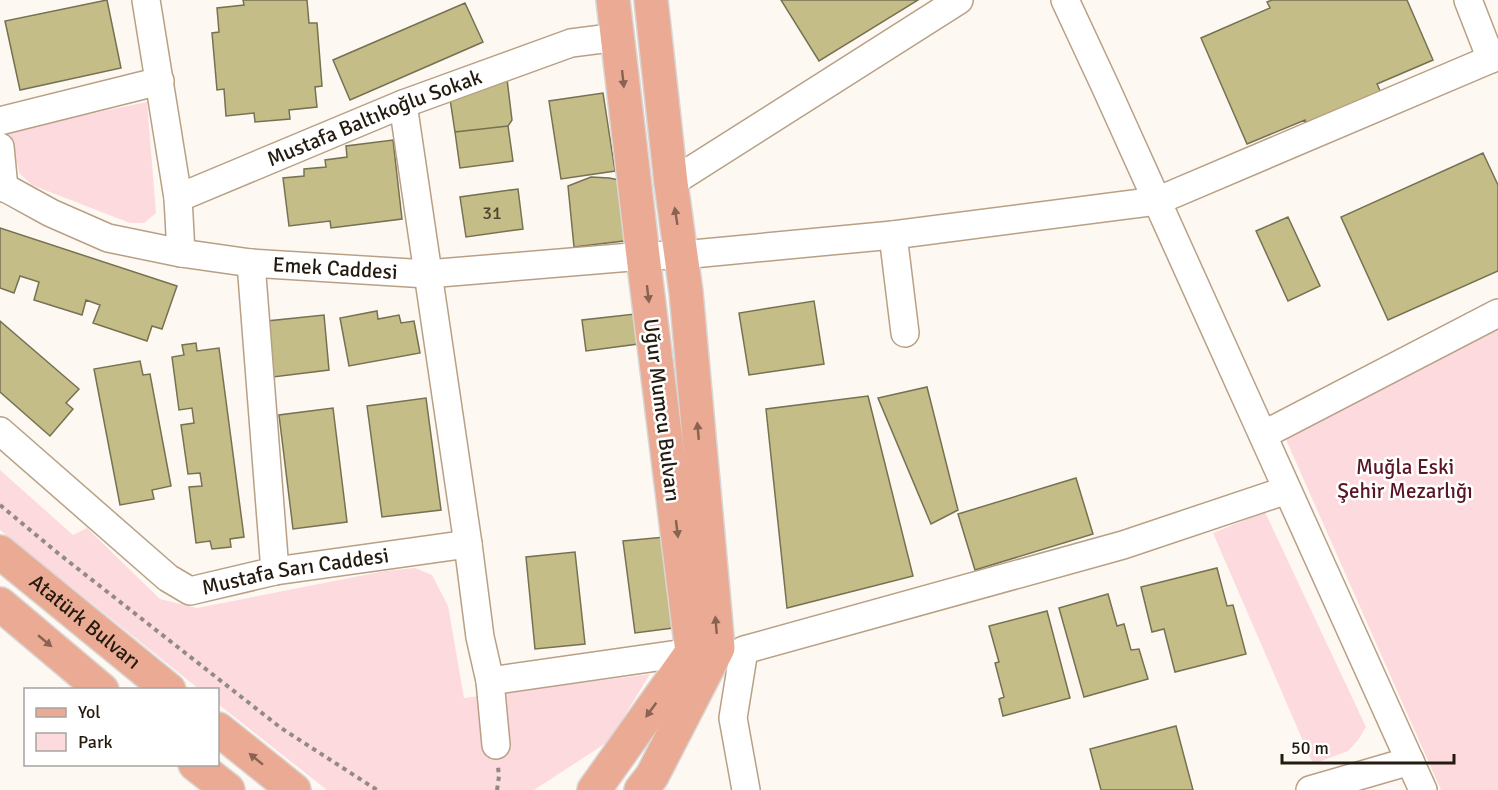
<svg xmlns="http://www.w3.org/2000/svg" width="1498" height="790" font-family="Signika,sans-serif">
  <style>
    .green { fill: #fddade }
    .building { fill: #c5bd88; stroke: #767151; stroke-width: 1.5 }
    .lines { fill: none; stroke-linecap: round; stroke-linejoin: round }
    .minor-casing { stroke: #b8a085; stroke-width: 30 }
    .major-casing { stroke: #d8d6d4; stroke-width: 36 }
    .path { stroke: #928b83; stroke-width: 4; stroke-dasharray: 4.5 4.5; stroke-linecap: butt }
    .minor { stroke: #fff; stroke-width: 27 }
    .major { stroke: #ebaa93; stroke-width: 33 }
    .oneway { fill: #886252 }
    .labels { text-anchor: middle; stroke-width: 5; stroke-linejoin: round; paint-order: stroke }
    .number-label { font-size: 18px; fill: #4c442e }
    .street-label { font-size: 21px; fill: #241b10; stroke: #fff }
    .park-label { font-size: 21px; fill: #591426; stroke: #fff }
  </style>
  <rect width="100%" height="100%" fill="#fdf8f2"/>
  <path class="green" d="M147,102L156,213L144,223H130L32,185L20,174L7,131Z
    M1498,325V790H1441L1284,435Z
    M0,470L73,535L87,528L160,599L197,608L385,571L415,568L432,575L448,606L464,698L650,674L609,741L534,790H327L218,704V690L199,689L0,530Z
    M1265,512L1366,727L1358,740L1348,751L1313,764L1213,533Z"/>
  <path class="building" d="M107,0L121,68L20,90L5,21Z
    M243,0H307L309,23H317L322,86L315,87L317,107L289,110L290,119L255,122L254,113L226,116L224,89L217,90L212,33L219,32L217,8L244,5Z
    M781,0H918L819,61Z
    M1272,0H1407L1433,60L1377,84L1382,95L1308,127L1305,120L1247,144L1201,38L1270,8L1267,2Z
    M465,3L483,42L350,100L333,60Z
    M507,79L512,120L508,126L455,132L450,99Z
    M603,93L615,171L561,179L549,101Z
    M508,126L513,161L460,168L455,132Z
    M393,140L402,219L331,228L330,221L289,226L283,178L304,176V169L326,167L325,160L347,157L346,146Z
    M1483,153L1498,185V271L1388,320L1341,217Z
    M591,177L609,178L624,181L632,240L574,247L568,186Z
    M518,189L523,229L466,237L460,197Z
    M1288,217L1320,286L1288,301L1256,231Z
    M0,228L177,286L162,329L152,326L147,341L93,323L100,305L86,300L82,315L34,300L39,282L20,276L14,293L0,288Z
    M814,301L824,364L749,375L739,313Z
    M377,311L378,319L399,315L401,323L414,321L420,353L349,366L340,318Z
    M635,314L638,344L586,351L582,320Z
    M324,315L329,370L273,377L267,321Z
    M0,321L79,389L66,403L73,409L50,436L0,392Z
    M196,343L197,351L219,348L244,537L230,539L231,547L212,549L210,541L196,543L189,487L202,486L200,473L188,474L181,425L194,423L192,408L179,410L172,357L184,355L182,345Z
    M140,361L143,375L150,374L171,486L152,490L154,499L120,505L94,369Z
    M927,387L958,510L931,524L878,398Z
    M868,396L913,576L787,608L766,409Z
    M426,398L441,510L382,517L367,406Z
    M333,408L347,522L293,529L279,415Z
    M1076,478L1093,534L975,570L958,514Z
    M665,537L673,628L635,633L623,541Z
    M575,552L585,644L535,649L526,557Z
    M1217,568L1227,606L1233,605L1246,654L1175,672L1164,629L1152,632L1141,587Z
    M1108,594L1117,626L1124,624L1131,650L1139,649L1148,679L1084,697L1059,608Z
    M1047,611L1070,698L1003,716L999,699L1004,697L995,663L999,662L989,626Z
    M1176,726L1193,790H1101L1090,749Z"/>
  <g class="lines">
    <g class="minor-casing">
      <g id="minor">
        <path d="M146,0L178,198L181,253"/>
        <path d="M1065,0L1106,88L1423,790"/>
        <path d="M1468,0L1491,59"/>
        <path d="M403,104L468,544L480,637L490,681L496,745"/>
        <path d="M0,121L160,81"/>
        <path d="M0,147L4,188"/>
        <path d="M671,183L959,0"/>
        <path id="s1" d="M0,185L51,213L108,238L181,253L251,263L427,274L643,256L682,255L893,235L1157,201L1498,56"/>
        <path id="s2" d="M178,198L403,104L571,43L618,37"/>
        <path d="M893,235L905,333"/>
        <path d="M251,263L275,571"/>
        <path id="s3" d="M0,431L168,578L190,591L275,571L468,544"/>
        <path d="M1263,435L1498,313"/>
        <path d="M490,681L692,652"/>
        <path d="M746,790L733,718L744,650L1123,545L1287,490"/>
        <path d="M1310,790L1410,761"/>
      </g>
    </g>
    <g class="major-casing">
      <g id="major">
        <path id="s4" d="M0,552L169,690"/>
        <path d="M0,604L102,690"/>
        <path d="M218,729L294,790"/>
        <path d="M195,764L228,790"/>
        <path d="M594,790L692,652L643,256L613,0"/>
        <path d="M641,790L652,776L718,648L686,292L671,183L651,0"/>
      </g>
    </g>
    <path class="path" d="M0,505L59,554L281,728L377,790
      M497,790L499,776L498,767"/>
    <use href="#minor" class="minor"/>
    <use href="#major" class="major"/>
  </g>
  <defs><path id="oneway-solid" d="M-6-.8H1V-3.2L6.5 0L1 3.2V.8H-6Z" transform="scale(1.5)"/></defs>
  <g class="oneway">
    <use href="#oneway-solid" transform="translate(623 79) rotate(84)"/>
    <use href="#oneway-solid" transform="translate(676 216) rotate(-99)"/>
    <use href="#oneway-solid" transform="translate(648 294) rotate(83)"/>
    <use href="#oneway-solid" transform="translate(698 431) rotate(-95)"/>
    <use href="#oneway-solid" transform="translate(677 529) rotate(83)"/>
    <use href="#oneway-solid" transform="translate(716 625) rotate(-95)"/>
    <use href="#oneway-solid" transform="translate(45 641) rotate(40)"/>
    <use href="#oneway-solid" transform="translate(651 710) rotate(126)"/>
    <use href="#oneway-solid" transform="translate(256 759) rotate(-141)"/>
  </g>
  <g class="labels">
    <g class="number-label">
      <text x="492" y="219">31</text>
    </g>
    <g class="street-label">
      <text dy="7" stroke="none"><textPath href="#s2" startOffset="212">Mustafa Baltıkoğlu Sokak</textPath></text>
      <text dy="7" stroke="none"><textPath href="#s1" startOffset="350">Emek Caddesi</textPath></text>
      <text transform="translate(662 410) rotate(83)" y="7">Uğur Mumcu Bulvarı</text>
      <text dy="7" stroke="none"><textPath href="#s3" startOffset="356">Mustafa Sarı Caddesi</textPath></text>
      <text dy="7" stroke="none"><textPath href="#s4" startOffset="110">Atatürk Bulvarı</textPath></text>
    </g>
    <g class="park-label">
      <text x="1405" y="474">Muğla Eski<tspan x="1405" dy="24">Şehir Mezarlığı</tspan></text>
    </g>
  </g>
  <rect x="24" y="688" width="195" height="78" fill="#ffffff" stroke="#a7a49f" stroke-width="1.5"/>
  <rect x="36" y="708" width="30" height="9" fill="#ebaa93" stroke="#a7a49f" stroke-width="1.5"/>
  <text x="78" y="718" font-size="18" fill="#241b10">Yol</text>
  <rect x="36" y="733" width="30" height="18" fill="#fddade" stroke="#a7a49f" stroke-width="1.5"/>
  <text x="78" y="748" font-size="18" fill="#241b10">Park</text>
  <path d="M1282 754v9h172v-9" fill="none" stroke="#241b10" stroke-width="3"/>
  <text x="1291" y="754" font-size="18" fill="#241b10" stroke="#ffffff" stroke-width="4.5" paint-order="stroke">50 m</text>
</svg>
